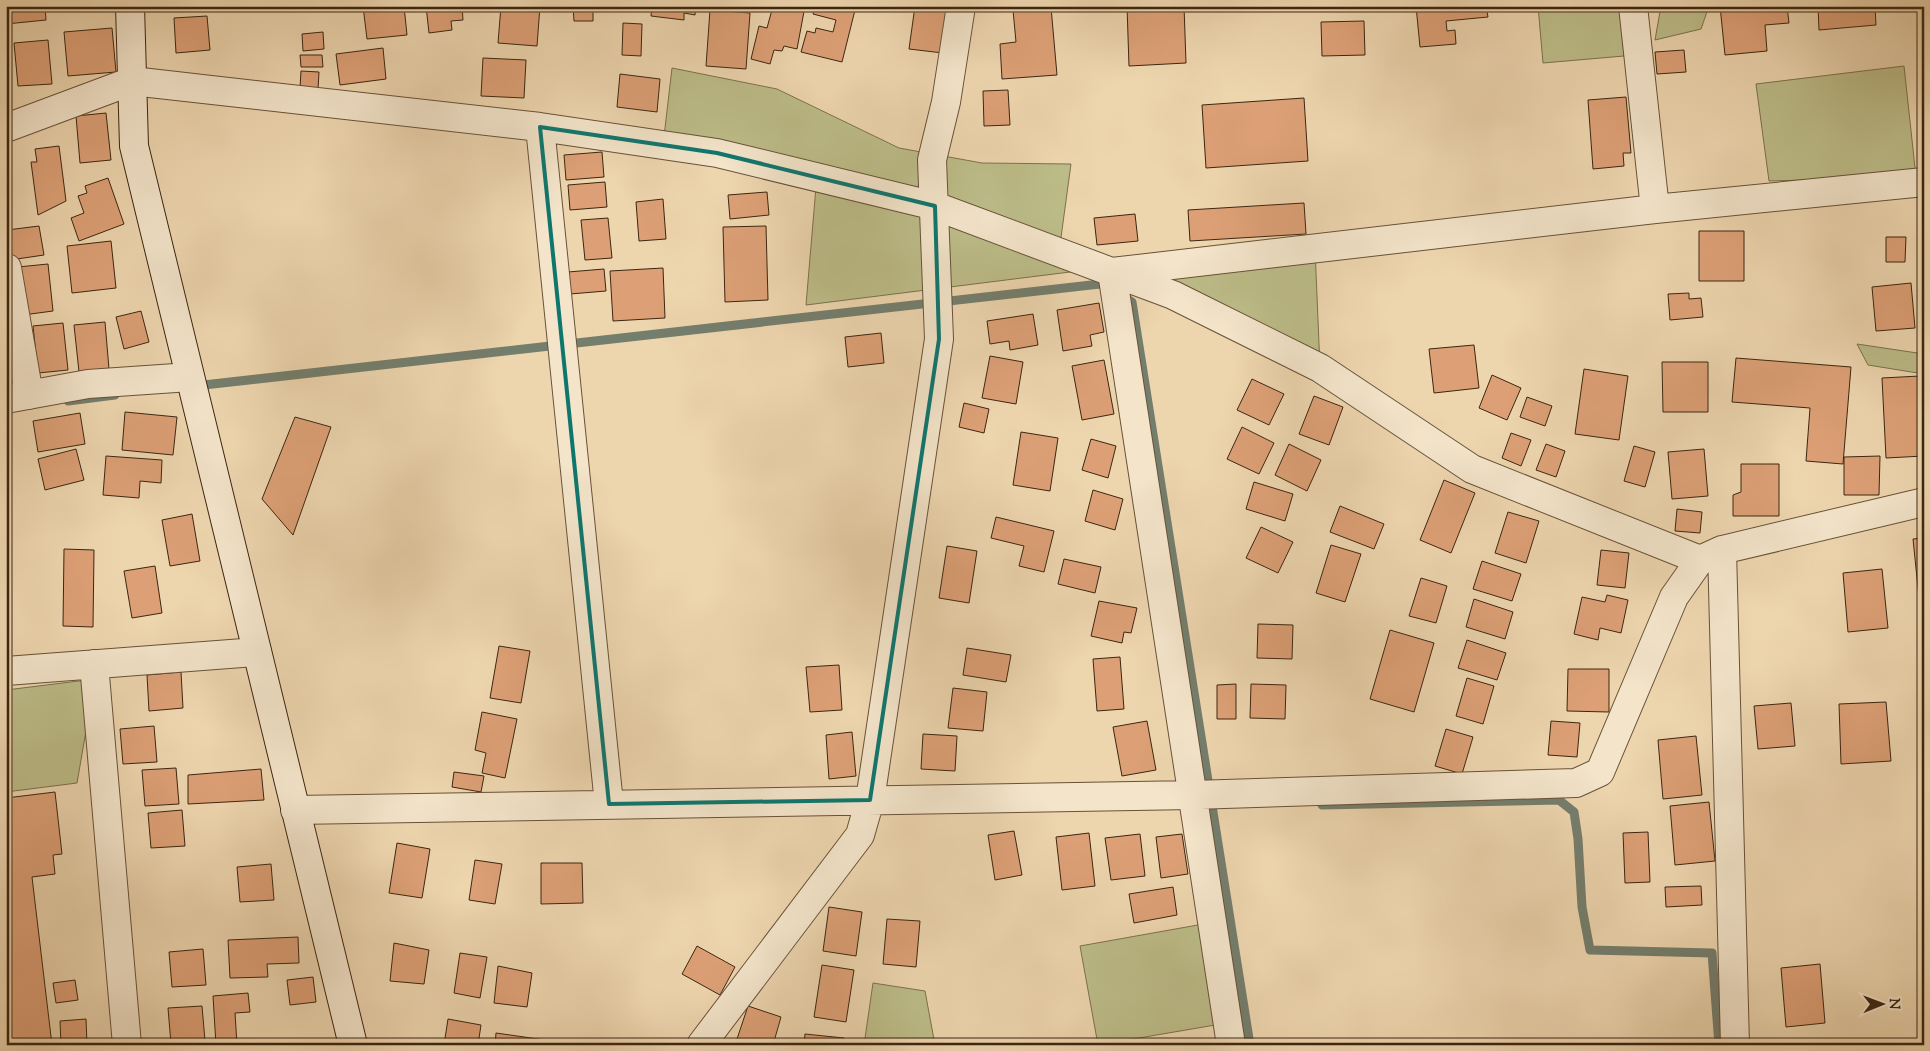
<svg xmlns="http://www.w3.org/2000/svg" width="1930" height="1051" font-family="'Sorts Mill Goudy',serif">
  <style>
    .green { fill: #bcbc88; stroke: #7c714c }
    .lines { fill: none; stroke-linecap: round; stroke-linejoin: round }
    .stream { stroke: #747e6d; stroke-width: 9 }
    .building { fill: #dda076; stroke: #3c2611 }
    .street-casing { stroke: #685238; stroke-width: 30 }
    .secondary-casing { stroke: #3c2611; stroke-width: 30 }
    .street { stroke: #f3e4ca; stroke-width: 28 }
    .secondary { stroke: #f3e4ca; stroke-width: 28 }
    .marked { fill: none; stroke: #0f766e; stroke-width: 4; stroke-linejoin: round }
  </style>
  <rect width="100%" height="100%" fill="#edd5ae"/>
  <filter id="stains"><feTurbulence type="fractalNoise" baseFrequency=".004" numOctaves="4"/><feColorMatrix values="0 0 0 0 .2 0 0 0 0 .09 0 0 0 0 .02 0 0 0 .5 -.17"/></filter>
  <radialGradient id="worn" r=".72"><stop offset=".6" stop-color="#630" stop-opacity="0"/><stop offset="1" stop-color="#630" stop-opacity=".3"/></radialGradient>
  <path class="green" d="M1538,6H1620L1624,56L1543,63Z
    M1661,6H1709L1701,29L1655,40Z
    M1904,66L1916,177L1769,181L1756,84Z
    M672,68L777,89L899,148L982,163L1071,164L1059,252L1102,268L806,305L816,187L663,145Z
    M1315,248L1320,368L1132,269Z
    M1857,344L1924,354V374L1868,365Z
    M95,679L77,783L6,792V690Z
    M1209,923L1227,1023L1098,1045L1080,946Z
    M873,983L925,991L935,1045H864Z"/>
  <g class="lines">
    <path class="stream" d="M1121,295L1132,302L1250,1045
      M195,386L1100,284L1110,289
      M68,401L115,395
      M1322,805L1559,800L1574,812L1578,839L1582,907L1590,950L1712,953L1719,1045"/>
  </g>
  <path class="building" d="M6,6H45L46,20L6,24Z
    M363,6H404L407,35L367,39Z
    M426,6H462L463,20L451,21L452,30L429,33Z
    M501,6H540L537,46L498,43Z
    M573,6H593V21H574Z
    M652,6H696L695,15L684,13V20L651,16Z
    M773,6H805L797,49L784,46L782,51L774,50L770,64L751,59L759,26L767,28Z
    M815,6H856L842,62L801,52L807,31L815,33L816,28L833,32L836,20L813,14Z
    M871,6H904V8L871,9Z
    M915,6L949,9L943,53L909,49Z
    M1127,6H1184L1186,63L1129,66Z
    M1416,6H1486L1488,17L1446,21L1447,31L1455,30L1456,44L1420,47Z
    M1720,6H1787L1789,23L1765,25L1767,51L1725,55Z
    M1818,6H1875L1876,25L1819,30Z
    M1051,7L1057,75L1002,79L1000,44L1016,42L1013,10Z
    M710,10L750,13L746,69L706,66Z
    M207,16L210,50L176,53L174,18Z
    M1364,21L1365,55L1322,56L1321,22Z
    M623,23L642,24L641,56L622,55Z
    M112,28L116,72L68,76L64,32Z
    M323,32L324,49L303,51L302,34Z
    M48,40L52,84L18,86L14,43Z
    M383,48L386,79L340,85L336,54Z
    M1684,50L1686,72L1657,74L1655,52Z
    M300,55H322L323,67H301Z
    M483,58L526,60L524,98L481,96Z
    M301,71L319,72L318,89L300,88Z
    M620,74L660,79L657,112L617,107Z
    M1008,90L1010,125L984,126L983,91Z
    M1626,97L1631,153H1623L1624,166L1593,169L1588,100Z
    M1304,98L1308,161L1206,168L1202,105Z
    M106,113L111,160L80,163L76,116Z
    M59,146L66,201L38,215L31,162H37L35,149Z
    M602,152L604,177L566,180L564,155Z
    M6,176L10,210L6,211Z
    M108,178L124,224L79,241L71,218L84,213L78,196L87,193L85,186Z
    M605,182L607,207L570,210L568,185Z
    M767,192L769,215L730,219L728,195Z
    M663,199L666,239L639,241L636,202Z
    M1304,203L1306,234L1190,241L1188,210Z
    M1135,214L1138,241L1097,245L1094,218Z
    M608,218L612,258L585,260L581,220Z
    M39,226L44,255L10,260L7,230Z
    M766,226L768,300L725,302L723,227Z
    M1699,231H1744V281H1699Z
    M1886,237H1906L1905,262H1886Z
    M111,241L116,288L72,293L67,246Z
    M48,264L53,311L23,315L18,267Z
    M663,268L665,318L613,321L610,271Z
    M604,269L606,291L570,294L568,272Z
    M1911,283L1915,328L1876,331L1872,287Z
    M1689,293V299L1701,298L1703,317L1670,320L1668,294Z
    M1099,303L1104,332L1090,335L1092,346L1063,351L1057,310Z
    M141,311L149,342L124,349L116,317Z
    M1033,314L1038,345L1010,350L1009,341L990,344L987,321Z
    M105,322L109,369L79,372L74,325Z
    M63,323L68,370L38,373L33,326Z
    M881,333L884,363L848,367L845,337Z
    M1474,345L1479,388L1434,393L1429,349Z
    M990,356L1023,362L1016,404L982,398Z
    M1736,358L1851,367L1843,464L1806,461L1810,408L1732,402Z
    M1104,360L1114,414L1082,420L1072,366Z
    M1662,362H1708V412H1663Z
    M1584,369L1628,376L1619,440L1575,434Z
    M1492,375L1521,388L1507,420L1479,408Z
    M1920,376L1924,456L1886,458L1882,378Z
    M1252,379L1284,394L1269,425L1237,410Z
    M1314,396L1343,407L1329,445L1299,434Z
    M1527,397L1552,406L1545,426L1520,417Z
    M964,403L989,409L984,433L959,427Z
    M125,412L177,417L173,455L122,450Z
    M80,413L85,444L38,452L33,421Z
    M295,417L331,427L293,535L262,499Z
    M1242,427L1274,443L1259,474L1227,459Z
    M1021,432L1058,438L1050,491L1013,485Z
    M1511,433L1531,440L1521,466L1502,458Z
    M1091,439L1116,446L1108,478L1082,470Z
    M1289,444L1321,460L1307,491L1275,475Z
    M1546,444L1565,451L1556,477L1536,470Z
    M1634,446L1655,452L1645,487L1624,481Z
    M76,449L84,480L45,490L38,459Z
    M1704,449L1708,496L1672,499L1668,452Z
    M106,456L162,460L161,483L140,481L139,498L103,495Z
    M1880,456L1879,495H1844V457Z
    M1741,464H1779V516H1733V495L1741,492Z
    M1444,480L1475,493L1451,553L1420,540Z
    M1254,482L1293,494L1285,521L1246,509Z
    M1093,490L1123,499L1115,530L1085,521Z
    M1340,506L1384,524L1374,549L1330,532Z
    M1677,509L1702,512L1700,533L1675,531Z
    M1508,512L1539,521L1526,563L1495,553Z
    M192,514L200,561L170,566L162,520Z
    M996,517L1054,531L1044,572L1019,566L1024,546L991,538Z
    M1261,527L1293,542L1278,573L1246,558Z
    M1924,538V597L1919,598L1913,539Z
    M1331,545L1361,554L1345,602L1316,593Z
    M947,546L977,551L969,603L939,598Z
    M64,549L94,550L93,627L63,626Z
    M1601,550L1629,553L1625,588L1597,585Z
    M1064,559L1101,567L1095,593L1058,584Z
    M1482,561L1521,574L1512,601L1473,589Z
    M155,566L162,613L132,618L124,571Z
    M1882,569L1888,628L1848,632L1843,573Z
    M1421,578L1447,586L1436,623L1409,616Z
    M1607,595L1628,600L1621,633L1600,628L1598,640L1574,634L1582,597L1605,602Z
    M1474,599L1513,612L1505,639L1466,627Z
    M1099,601L1137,608L1131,633L1124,632L1122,643L1091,636Z
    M1258,624L1293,625L1292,659L1257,658Z
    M1390,630L1434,643L1414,712L1370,699Z
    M1467,640L1506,653L1497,680L1458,668Z
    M499,646L530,651L521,703L490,698Z
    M967,648L1011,655L1006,682L963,675Z
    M1120,657L1124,709L1097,711L1093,659Z
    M839,665L842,710L810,712L806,667Z
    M1568,669H1609V712L1567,711Z
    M181,672L183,708L149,711L147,675Z
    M1467,678L1494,686L1483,724L1456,716Z
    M1236,684V719H1217V685Z
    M1251,684L1286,685L1285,719L1250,718Z
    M953,688L987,692L983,731L948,728Z
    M1886,702L1891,761L1841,764L1839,704Z
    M1791,703L1795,746L1758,749L1754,706Z
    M482,712L517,719L505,778L482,773L486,753L475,750Z
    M1147,721L1156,770L1122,776L1113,727Z
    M1551,721L1580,723L1577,757L1548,755Z
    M154,726L157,762L123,764L120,729Z
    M1446,729L1473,737L1462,774L1435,766Z
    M852,732L856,776L829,779L826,735Z
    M923,734L957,736L955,771L921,769Z
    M1696,736L1702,795L1663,799L1658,740Z
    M176,768L179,804L145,806L142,770Z
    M261,769L264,800L188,804V775Z
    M454,772L484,776L481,792L452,787Z
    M55,792L62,854L53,855L55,874L32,877L52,1045H7L6,798Z
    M1709,802L1715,861L1675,865L1670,806Z
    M182,810L185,846L151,848L148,813Z
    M1014,831L1022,875L995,880L988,835Z
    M1648,832L1650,882L1625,883L1623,833Z
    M1089,833L1095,886L1062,890L1056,837Z
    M1140,834L1145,876L1111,880L1105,838Z
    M1182,834L1188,874L1161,878L1156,837Z
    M397,843L430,849L422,898L389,893Z
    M475,860L502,864L495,904L469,900Z
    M541,863H582L583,903L541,904Z
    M271,864L274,900L240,902L237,867Z
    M1701,886L1702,905L1666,907L1665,887Z
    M1173,887L1177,915L1134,923L1129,894Z
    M829,907L862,912L856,956L823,951Z
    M887,919L920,921L916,967L883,964Z
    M298,937L299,963L267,964L268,977L230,978L228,940Z
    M394,943L429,950L424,984L390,981Z
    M697,946L735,967L720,995L682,974Z
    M203,949L206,985L172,987L169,952Z
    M460,953L487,957L480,998L454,993Z
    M1820,964L1825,1023L1786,1027L1781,968Z
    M822,965L854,970L846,1022L814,1017Z
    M498,966L532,973L527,1007L494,1003Z
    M313,977L316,1002L290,1005L287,980Z
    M75,980L78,1000L56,1003L53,983Z
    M248,993L250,1012L235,1013L237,1045H216L213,996Z
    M202,1006L205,1041L171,1044L168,1008Z
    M748,1006L781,1017L773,1045H735Z
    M86,1019L87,1044L61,1045L60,1021Z
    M448,1019L481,1025L478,1045H444Z
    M496,1033L545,1040V1045H495Z
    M805,1034L844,1038L843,1045H804Z"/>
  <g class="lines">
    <g class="street-casing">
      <path id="street" d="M1633,6L1655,209
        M540,127L609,804
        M6,128L132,81L540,127L717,153L935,206L1173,295L1320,368L1472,469L1700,560
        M7,268L29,395
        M6,399L88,384L190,377
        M1722,550L1735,1045
        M94,664L127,1045
        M6,671L257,652
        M295,810L1193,795L1576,783L1600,772L1674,597L1700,560L1722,550L1924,502
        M701,1045L860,835L870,800L939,339L932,160L946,102L961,6
        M1231,1045L1112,272L1655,209L1924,182"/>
    </g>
    <g class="secondary-casing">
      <path id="secondary" d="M130,6L134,146L353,1045"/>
    </g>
    <use href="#street" class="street"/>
    <use href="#secondary" class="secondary"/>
  </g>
  <path class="marked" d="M540,127L717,153L935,206L939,339L870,800L609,804Z"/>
  <rect width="1930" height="1051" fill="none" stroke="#edd5ae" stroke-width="25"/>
  <rect x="8" y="8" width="1915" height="1036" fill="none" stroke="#3c2611" stroke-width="2.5"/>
  <rect x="12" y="12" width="1905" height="1026" fill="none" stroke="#3c2611"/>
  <g transform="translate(1882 1004) rotate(89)" stroke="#f3e4ca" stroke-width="4" paint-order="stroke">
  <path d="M0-4L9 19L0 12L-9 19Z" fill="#3c2611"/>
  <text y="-8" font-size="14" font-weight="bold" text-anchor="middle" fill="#3c2611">N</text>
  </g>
  <rect width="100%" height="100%" filter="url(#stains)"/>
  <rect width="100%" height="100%" fill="url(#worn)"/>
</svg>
